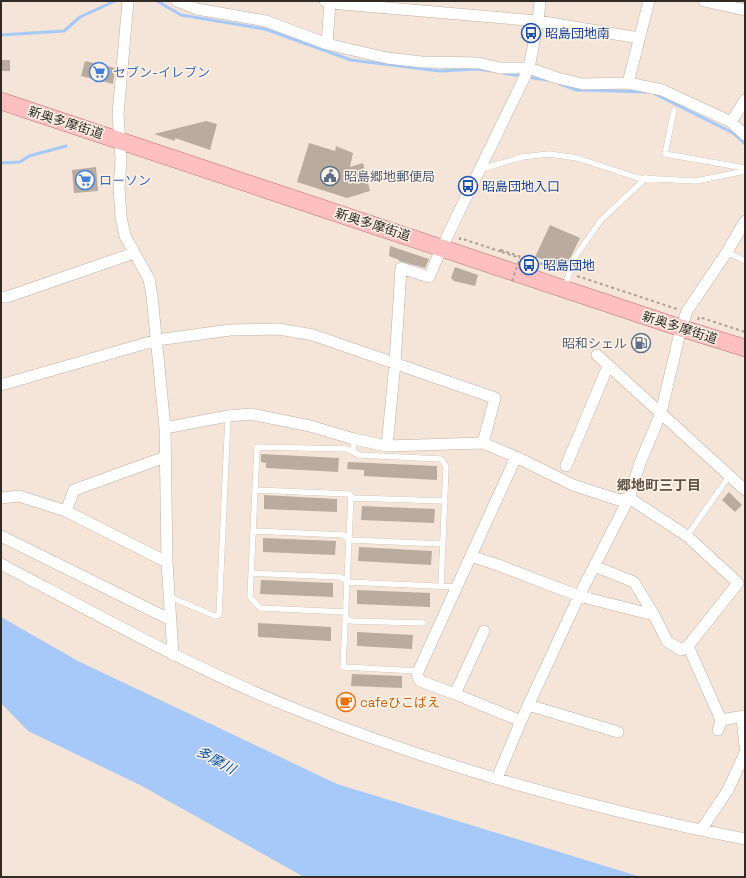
<svg xmlns="http://www.w3.org/2000/svg" width="746" height="878" font-family="'Space Grotesk','Noto Sans JP',sans-serif">
  <style>
    .water { fill: #a6c9f9 }
    .lines { fill: none; stroke-linecap: round; stroke-linejoin: round }
    .stream { stroke: #a6c9f9; stroke-width: 3 }
    .building { fill: #b9ab9e }
    .service-casing { stroke: #beb0a3; stroke-width: 6 }
    .minor-casing { stroke: #beb0a3; stroke-width: 12 }
    .primary-casing { stroke: #b66f70; stroke-width: 18 }
    .path { stroke: #aba096; stroke-width: 2; stroke-dasharray: 3 3; stroke-linecap: butt }
    .service { stroke: #fff; stroke-width: 5.5 }
    .minor { stroke: #fff; stroke-width: 11 }
    .primary { stroke: #febfc1; stroke-width: 17 }
    .path-bridge { stroke: #aba096; stroke-width: 2; stroke-dasharray: 3 3; stroke-linecap: butt }
    .labels { text-anchor: middle; stroke-width: 3; stroke-linejoin: round; paint-order: stroke }
    .transit-label { font-size: 13px; fill: #164399; stroke: #fff3e8; text-anchor: start }
    .shop-label { font-size: 13px; fill: #366cbe; stroke: #fff3e8; text-anchor: start }
    .street-label { font-size: 13px; fill: #2f2a25; stroke: #fff3e8 }
    .service-label { font-size: 13px; fill: #4e5e75; stroke: #fff3e8; text-anchor: start }
    .food-label { font-size: 13px; fill: #c56008; stroke: #fff3e8; text-anchor: start }
    .neighbourhood-label { font-size: 14px; font-weight: bold; fill: #5f5348; stroke: #fff3e8 }
    .water-label { font-size: 14px; font-style: italic; fill: #0052ac; stroke: #fff3e8 }
  </style>
  <rect width="100%" height="100%" fill="#f4e5d8"/>
  <path class="water" d="M1,617L78,661L337,784L641,877H304L140,785L28,731L1,703Z"/>
  <g class="lines">
    <path class="stream" d="M157,1L181,15L265,29L351,60L440,71L478,69L492,71
      M1,35L64,31L80,17L115,1
      M502,73L522,76
      M527,77L547,80
      M560,84L577,90L651,92L733,133L745,144
      M1,163L20,162L29,156L66,146"/>
  </g>
  <path class="building" d="M1,60H10V71H1Z
    M85,61L115,68L113,84L81,76Z
    M206,121L217,124L210,150L175,138V141L154,134Z
    M309,143L335,151L336,146L353,153L350,167L363,163L370,191L347,198L297,182Z
    M96,167L98,191L74,193L72,170Z
    M550,225L580,238L565,269L555,266L556,263L535,257Z
    M390,246L429,259L425,268L399,261V260L389,256Z
    M455,267L478,275L475,286L454,281L451,278Z
    M261,454L339,458L338,472L266,468V463L261,462Z
    M348,462L437,466V480L364,476V470L347,469Z
    M729,492L742,505L735,512L722,500Z
    M264,495L337,499V512L264,509Z
    M362,506L435,509L434,523L361,520Z
    M263,538L336,541L335,555L263,552Z
    M359,547L432,551L431,565L358,561Z
    M261,580L333,583V597L260,594Z
    M357,590L430,593V607L357,604Z
    M258,623L331,627V641L258,637Z
    M357,632L413,635L412,649L357,646Z
    M352,674L402,676V688L351,686Z"/>
  <g class="lines">
    <g class="service-casing">
      <path id="service" d="M674,110L665,154L745,168
        M482,169L522,157L549,154L577,158L638,178L696,181L745,171
        M727,252L745,261
        M565,286L575,257L601,220L646,178
        M353,452L359,455L441,459L446,466L441,586
        M255,490L349,494L353,498L445,501
        M351,496L343,667L418,671
        M253,531L344,535L349,540L443,544
        M687,536L730,475
        M251,573L341,577L347,582L457,587
        M170,597L215,616L219,615L228,416
        M345,612L260,608L250,597L257,447L347,449L353,452L354,439
        M345,617L351,621L423,623"/>
    </g>
    <g class="minor-casing">
      <path id="minor" d="M128,1L118,114L121,159L119,188L121,217L125,236L149,279L152,296L165,428L167,562L173,655
        M177,1L197,9L266,21L327,44L387,58L422,62L479,63L500,68H529L557,78L583,84L628,83L662,90L731,122L745,135
        M325,1L330,3L538,21L639,38
        M704,1L745,10
        M327,44L330,1
        M628,83L649,1
        M731,122L745,100
        M1,297H7L134,253
        M597,355L745,490
        M1,385L157,340L230,330L279,329L313,335L495,398L483,443
        M165,428L228,416L251,414L310,426L354,439L387,446L483,443L516,457L573,485L619,500L629,498L687,536L738,583L688,646L681,650L667,641L654,615L634,582L594,566
        M387,446L395,363L401,268L429,277L442,247L529,68L538,21L540,1
        M165,457L74,490L66,511L167,562
        M516,457L417,674L420,681L455,694L521,721
        M566,466L608,366
        M1,498L19,496L66,511
        M1,536L171,620
        M471,556L498,565L579,596L654,615
        M1,564C98,615 194,669 295,709C440,767 592,809 745,839
        M688,646L721,720L718,730
        M455,694L484,631
        M528,705L618,732
        M742,717L745,746
        M721,720L745,716
        M498,776L521,721L579,596L629,498L640,463L661,413L681,328L687,311L727,252L745,221
        M701,830L728,790L745,753"/>
    </g>
    <g class="primary-casing">
      <path id="primary" d="M1,101L681,328L745,348"/>
    </g>
    <path class="path" d="M460,240V238L502,252L501,250L563,271
      M502,252L520,258
      M577,276L677,309
      M698,320L699,317L745,332"/>
    <use href="#service" class="service"/>
    <use href="#minor" class="minor"/>
    <use href="#primary" class="primary"/>
    <path class="path-bridge" d="M512,281L520,258"/>
  </g>
  <defs>
    <g id="bus-ring" transform="scale(1)"><circle r="9.5" fill="#fff3e8" stroke="#1a4fb4" stroke-width="1.5"/><path d="M-5-6H5V4H4V6H2V4H-2V6H-4V4H-5ZM-3.5-4V0h7V-4ZM-3.5 1.2v1.5H-2V1.2ZM2 1.2v1.5H3.5V1.2Z" fill="#1a4fb4"/></g>
    <g id="supermarket-ring" transform="scale(1)"><circle r="9.5" fill="#fff3e8" stroke="#3f7fe0" stroke-width="1.5"/><path d="M-6-5.5h2.5l.6 2H6L4.5 2H-2.5L-4.4-4H-6ZM-1.5 3.2a1.3 1.3 0 1 0 .1 0ZM3 3.2a1.3 1.3 0 1 0 .1 0Z" fill="#3f7fe0"/></g>
    <g id="civic-ring" transform="scale(1)"><circle r="9.5" fill="#fff3e8" stroke="#5c6f8a" stroke-width="1.5"/><path d="M-.6-6.5H3V-4.5H.6V-3L4-1V1h2V6H-6V1h2V-1L-.6-3ZM-1.2 2.5V6h2.4V2.5Z" fill="#5c6f8a"/></g>
    <g id="fuel-ring" transform="scale(1)"><circle r="9.5" fill="#fff3e8" stroke="#5c6f8a" stroke-width="1.5"/><path d="M-5.5-6h7V0h2V4h1.3V-2.5L3-4.5l.8-.8L6-3V5H2.5V1h-1V6h-7ZM-4.2-4.7v3.2H.2V-4.7Z" fill="#5c6f8a"/></g>
    <g id="cafe-ring" transform="scale(1)"><circle r="9.5" fill="#fff3e8" stroke="#e8710a" stroke-width="1.5"/><path d="M-5.5-4.5H6V0H3Q3 3.5 0 3.5H-2.5Q-5.5 3.5-5.5 0ZM3-3.2v2h1.7v-2ZM-6 4.5H4V6H-6Z" fill="#e8710a"/></g>
  </defs>
  <g fill-rule="evenodd">
    <use href="#bus-ring" x="531" y="33"/>
    <use href="#supermarket-ring" x="99" y="72"/>
    <use href="#civic-ring" x="330" y="176"/>
    <use href="#supermarket-ring" x="85" y="180"/>
    <use href="#bus-ring" x="468" y="186"/>
    <use href="#bus-ring" x="529" y="265"/>
    <use href="#fuel-ring" x="641" y="343"/>
    <use href="#cafe-ring" x="346" y="702"/>
  </g>
  <g class="labels">
    <g class="transit-label">
      <text x="545" y="38">昭島団地南</text>
      <text x="482" y="191">昭島団地入口</text>
      <text x="543" y="270">昭島団地</text>
    </g>
    <g class="shop-label">
      <text x="113" y="77">セブン-イレブン</text>
      <text x="99" y="185">ローソン</text>
    </g>
    <g class="street-label">
      <text transform="translate(66 122) rotate(18)" y="5">新奥多摩街道</text>
      <text transform="translate(373 224) rotate(18)" y="5">新奥多摩街道</text>
      <text transform="translate(680 327) rotate(18)" y="5">新奥多摩街道</text>
    </g>
    <g class="service-label">
      <text x="344" y="181">昭島郷地郵便局</text>
      <text x="627" y="348" text-anchor="end">昭和シェル</text>
    </g>
    <g class="food-label">
      <text x="360" y="707">cafeひこばえ</text>
    </g>
    <g class="neighbourhood-label">
      <text x="659" y="490">郷地町三丁目</text>
    </g>
    <g class="water-label">
      <text transform="translate(216 760) rotate(29)" y="5">多摩川</text>
    </g>
  </g>
  <rect width="746" height="878" fill="none" stroke="#2f2a25" stroke-width="4"/>
</svg>
